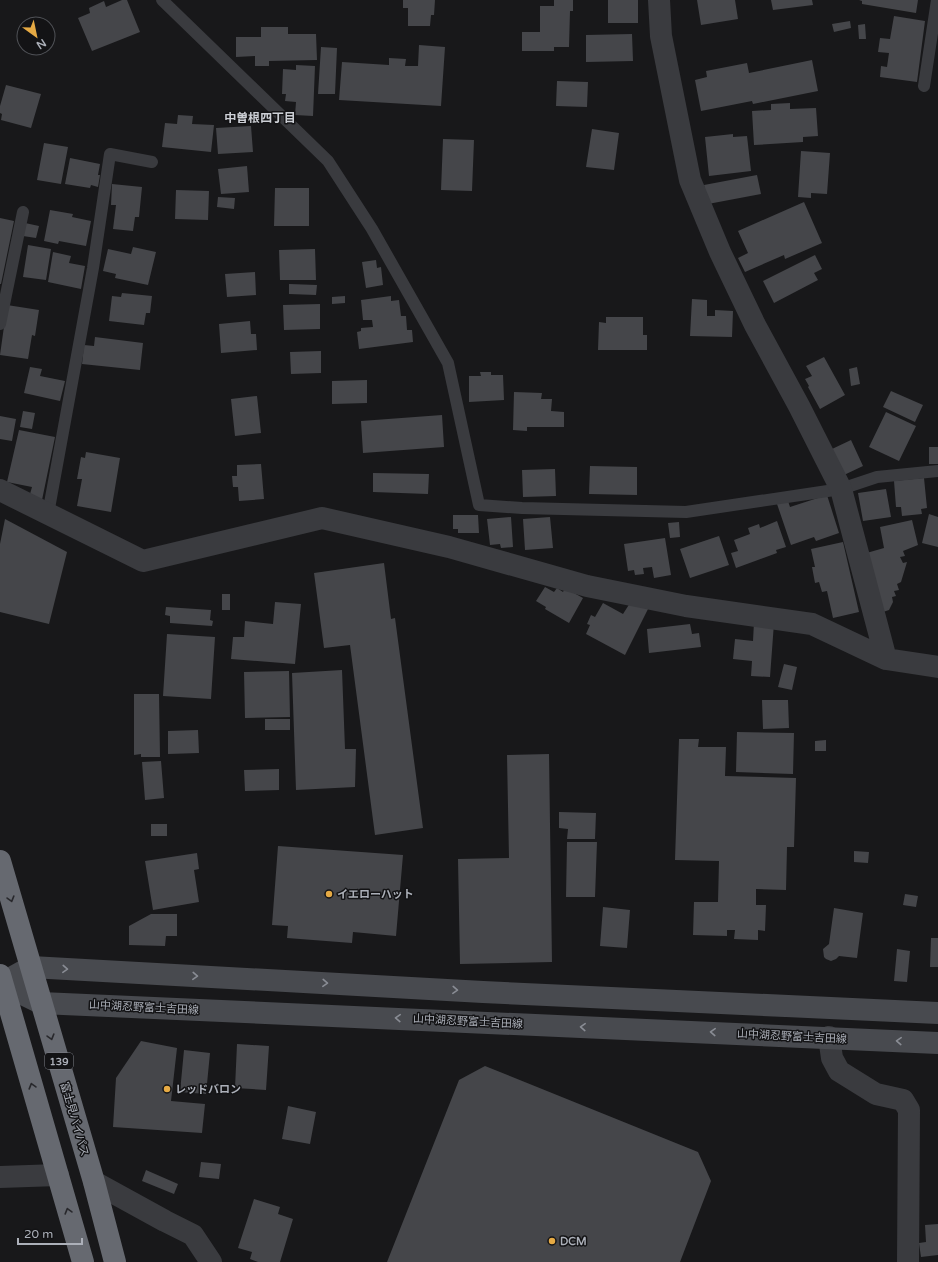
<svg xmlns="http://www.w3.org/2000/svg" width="938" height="1262" font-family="'Varela Round','Noto Sans JP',sans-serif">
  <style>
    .building { fill: #45464a }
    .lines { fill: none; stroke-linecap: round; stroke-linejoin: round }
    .lane { stroke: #3a3b3f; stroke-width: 12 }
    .street { stroke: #3a3b3f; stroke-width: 22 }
    .secondary { stroke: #484a4f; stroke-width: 22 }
    .highway { stroke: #666970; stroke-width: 22 }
    .oneway { stroke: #28282c }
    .oneway2 { stroke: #898c94 }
    .poi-dot { fill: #e6aa44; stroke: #131315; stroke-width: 1.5 }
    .labels { text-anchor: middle; stroke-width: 3; stroke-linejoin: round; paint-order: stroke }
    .shield { fill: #131315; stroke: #7e8188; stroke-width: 1 }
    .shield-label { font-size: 10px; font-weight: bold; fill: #acb0b9 }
    .poi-label { font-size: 11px; font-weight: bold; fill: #acb0b9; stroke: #131315; text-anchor: start }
    .street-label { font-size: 11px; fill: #acb0b9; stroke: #131315 }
    .neighbourhood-label { font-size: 12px; font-weight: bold; fill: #cccfd5; stroke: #131315 }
  </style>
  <rect width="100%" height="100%" fill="#18181a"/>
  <path class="building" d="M122,0H127L140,32L92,51L78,18L90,13L89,8L104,1L106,7Z
    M403,0H435L434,15H431L430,26H408V8H403Z
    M554,0H573V11H570L569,47H554V51H522V32H540V6H554Z
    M608,0H638V23H608Z
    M697,0H735L738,19L701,25Z
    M771,0H812L813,5L773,10Z
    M859,0H918L916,13L862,4V1Z
    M894,16L925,21L917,82L880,77L881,66L887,67L889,53L878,52L880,38L890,39Z
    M850,21L851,28L834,32L832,24Z
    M865,24L866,39H859L858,25Z
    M261,27H288V34H316L317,60L269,61V66H255V56L236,57V37H261Z
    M632,34L633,61L586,62V35Z
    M419,45L445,47L441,106L339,100L342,62L389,65V58L406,59L405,66H418Z
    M321,47L337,48L335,94H318Z
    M812,60L818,91L753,104L752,101L701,111L695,80L707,77L706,71L747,63L749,73Z
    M296,65L315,66L313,116L295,115L296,102L285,101L286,94H282L283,69L296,70Z
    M557,81L588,82L587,107L556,106Z
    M6,85L41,94L31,128L1,120L2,114L0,113V106Z
    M790,103V109L816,108L818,136L803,137V142L754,145L752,111L771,110V104Z
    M178,115L193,116L192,124L214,125L211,152L162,147L165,123L177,124Z
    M251,126L253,152L218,154L216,128Z
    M592,129L619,133L614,170L586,167Z
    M733,134V137L747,136L751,171L709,176L705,137Z
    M443,139L474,140L472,191L441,190Z
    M44,143L68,147L61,184L37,180Z
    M801,151L830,153L827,194L811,193V198L798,197Z
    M70,158L100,164L98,175H100L98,187L91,185L90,188L65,184Z
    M247,166L249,192L221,194L218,169Z
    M757,175L761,194L708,204L704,185Z
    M112,184L142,187L139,217H135L133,231L113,229L116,205H111Z
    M275,188H309V226H274Z
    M176,190L209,191L208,220L175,219Z
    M218,197L235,198L234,209L217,207Z
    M804,202L822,243L785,259L784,255L745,272L738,258L748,253L738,231Z
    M50,210L73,214L72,217L91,221L86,246L59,241L58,244L44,241Z
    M0,218L14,221L1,284H0Z
    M25,223L39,226L36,238L23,236Z
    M28,245L51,249L46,280L23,277Z
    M133,247L156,252L148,285L115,278L116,274L103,271L108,249L131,254Z
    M315,249L316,280H280L279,250Z
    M53,252L71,256L69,263L85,266L81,289L48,282Z
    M815,255L822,269L814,273L818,280L774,303L763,281Z
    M376,260L377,268L381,267L383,285L366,288L362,262Z
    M255,272L256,295L227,297L225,274Z
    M289,284L317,285L316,295L289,294Z
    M122,293L152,296L150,313H146L144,325L109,321L112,296L121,297Z
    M345,296V303L332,304V297Z
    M391,296V301L399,300L401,316H406L407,330H412L413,342L359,349L357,332L361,331V328L373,327L372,320H363L361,300Z
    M692,299L707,300V316H715V310L733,311L732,337L690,336Z
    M320,304V329L284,330L283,305Z
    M7,305L39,310L35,336L32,335L28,359L0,355Z
    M606,317H643V335H647V350H598L599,322L606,323Z
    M250,321L251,334H256L257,350L221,353L219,324Z
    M95,337L143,343L140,370L82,364L84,345L94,346Z
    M321,351V373L291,374L290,352Z
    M824,357L845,395L820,409L808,387L809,386L805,379L812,376L806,366Z
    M30,367L42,369L40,376L65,381L60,401L24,393Z
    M857,367L860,384L851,386L849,369Z
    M480,372H491V375H503L504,400L469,402V376H481Z
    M367,380V403L332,404V381Z
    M891,391L923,405L915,422L883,407Z
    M514,392L542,393L541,399H552L551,411L564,412V427H527V431L513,430Z
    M257,396L261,433L235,436L231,399Z
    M23,411L35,413L32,429L20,427Z
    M886,412L916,426L899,461L869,447Z
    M442,415L444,447L363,453L361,421Z
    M0,416L16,419L12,441L0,439Z
    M19,430L55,437L42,500L30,494L32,487L7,482Z
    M851,440L863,466L844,475L832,449Z
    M929,447H938V464H929Z
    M86,452L120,458L111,512L77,506L82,479H77L81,457L85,458Z
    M261,464L264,499L239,501L238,487H233L232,476H237V465Z
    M590,466L637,467V495L589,494Z
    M555,469L556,496L523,497L522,470Z
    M373,473L429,474L428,494L373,492Z
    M924,478L927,508L921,509L922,514L902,516L901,507H896L894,481Z
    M886,489L891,517L863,521L858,493Z
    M827,495L839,533L816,541L814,537L791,545L777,504L788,501L790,507Z
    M929,514L938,517V547L922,543Z
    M453,515H478L479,533H458V529H453Z
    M511,517L513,547L501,548L500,544L490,545L487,519Z
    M550,517L553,548L525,550L523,519Z
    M5,519L67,552L49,624L0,612V544Z
    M912,520L918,545L903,551L905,556L900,557L903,563L907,562L901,582L897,584L899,590L894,591L896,596L892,597L893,602L889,610L880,613L863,554L884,548L880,527Z
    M777,521L786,547L776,550L777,553L736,568L731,553L738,551L734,540L750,534L748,528L759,524L760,528Z
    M679,522L680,537L670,538L668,523Z
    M719,536L729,565L690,578L680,549Z
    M665,538L671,575L654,578L652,567L643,568L644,574L635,575L634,570L628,571L624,544Z
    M843,542L859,612L833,618L827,591L822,592L819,582L815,583L812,567H815L811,549Z
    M384,563L391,619L395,618L423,828L375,835L350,645L324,648L314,573Z
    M545,587L554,592L557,588L563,592L565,588L583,598L569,623L545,609L546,607L536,601Z
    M222,594H230V610H222Z
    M275,602L301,604L295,664L231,659L233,637H244L245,621L273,624Z
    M603,603L623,614L630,603L649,607L625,655L586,634L590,625L587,624L591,615L595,617Z
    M166,607L211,610L210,620L213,621L212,626L170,623V616L165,615Z
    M754,622L774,623L770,677L751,676L752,661L733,659L735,639L753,641Z
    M690,624L692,634L699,633L701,647L649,653L647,629Z
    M167,634L215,637L211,699L163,696Z
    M784,664L797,667L792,690L778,687Z
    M342,670L345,749H356L355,787L296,790L292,673Z
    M289,671L290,717L245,718L244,672Z
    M134,694H159L160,757H141V754L134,755Z
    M762,700H788L789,728L763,729Z
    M265,719H290V730H265Z
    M198,730L199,753L168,754V731Z
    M737,732L794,733L793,774L736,772Z
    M679,739H699L698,747H726L725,776L796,778L794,847H787L786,890L756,889V905H766L765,931L758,930V940L734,939L735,930H727V936L693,935L694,902H718L719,861L675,860Z
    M826,740V751H815V741Z
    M549,754L552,962L460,964L458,859L509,858L507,755Z
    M161,761L164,798L145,800L142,762Z
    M279,769V790L245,791L244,770Z
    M559,812L596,813L595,839H567L568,829L559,828Z
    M151,824H167V836H151Z
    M567,842H597L595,897H566Z
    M278,846L403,855L396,936L353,932L352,943L287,938L288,926L272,925Z
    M854,851L869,852L868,863L854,862Z
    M197,853L199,869L194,870L199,902L153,910L145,861Z
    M905,894L918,896L916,907L903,905Z
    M603,907L630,910L627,948L600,946Z
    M834,908L863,913L857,958L839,956L836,959L831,961L826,959L824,957L823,949L829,944Z
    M151,914H177V936H166L165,946L129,945V926Z
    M931,938H938V967H930Z
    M897,949L910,951L907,982L894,981Z
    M141,1041L177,1048L171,1101L205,1104L202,1133L113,1127L116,1078Z
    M237,1044L269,1046L266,1090L235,1088Z
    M184,1050L210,1053L206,1094L180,1092Z
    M485,1066L698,1152L711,1181L680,1262H387L459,1080Z
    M288,1106L316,1112L310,1144L282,1139Z
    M201,1162L221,1164L219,1179L199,1177Z
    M146,1170L178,1184L174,1194L142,1181Z
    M254,1199L280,1207L278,1214L293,1219L280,1262H258L250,1259L252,1252L238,1248Z
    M938,1224V1255L921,1257L919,1243L926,1242L925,1225Z"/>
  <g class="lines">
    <path class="lane" d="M162,0L328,161L372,229L448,363L479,505L522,508L686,512L841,489L877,477L938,471
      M924,86L937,0
      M0,324L23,212
      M48,514L93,268L110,154L152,162"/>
    <path class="street" d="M659,0L661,36L690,180L720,252L755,325L799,406L841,489L886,659
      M0,490L143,561L322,518L449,547L587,586L686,606L812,624L886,659L938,667
      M829,1037L832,1058L839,1071L876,1094L903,1100L909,1110L908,1262
      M0,1177L58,1175
      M94,1182L165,1221L193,1235L211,1262"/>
    <path class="secondary" d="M0,983L41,1003L938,1043
      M2,983L31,967L483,992L938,1013"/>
    <path class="highway" d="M0,861L94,1182L115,1262
      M0,975L83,1262"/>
  </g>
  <defs><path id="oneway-chevron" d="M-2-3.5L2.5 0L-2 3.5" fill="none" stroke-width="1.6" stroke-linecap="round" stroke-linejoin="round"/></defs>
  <g class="oneway">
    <use href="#oneway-chevron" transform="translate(11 899) rotate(74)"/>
    <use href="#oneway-chevron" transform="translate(51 1037) rotate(74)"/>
    <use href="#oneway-chevron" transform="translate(32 1086) rotate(-106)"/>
    <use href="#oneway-chevron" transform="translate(68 1211) rotate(-106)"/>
  </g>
  <g class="oneway2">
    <use href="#oneway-chevron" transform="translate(65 969) rotate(3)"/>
    <use href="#oneway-chevron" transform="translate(195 976) rotate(3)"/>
    <use href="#oneway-chevron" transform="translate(325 983) rotate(3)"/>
    <use href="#oneway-chevron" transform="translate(455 990) rotate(3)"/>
    <use href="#oneway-chevron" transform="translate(398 1018) rotate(-177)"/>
    <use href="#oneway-chevron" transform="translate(583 1027) rotate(-177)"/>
    <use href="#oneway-chevron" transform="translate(713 1032) rotate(-177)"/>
    <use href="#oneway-chevron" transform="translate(899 1041) rotate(-177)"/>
  </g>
  <g class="poi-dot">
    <circle cx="329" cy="894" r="4"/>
    <circle cx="167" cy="1089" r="4"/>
    <circle cx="552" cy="1241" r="4"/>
  </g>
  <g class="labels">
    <rect class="shield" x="45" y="1053" width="28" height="16" rx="3"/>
    <g class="shield-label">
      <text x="59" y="1065">139</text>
    </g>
    <g class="poi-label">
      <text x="337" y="898">イエローハット</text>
      <text x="175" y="1093">レッドバロン</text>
      <text x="560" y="1245">DCM</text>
    </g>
    <g class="street-label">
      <text transform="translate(144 1007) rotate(3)" y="4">山中湖忍野富士吉田線</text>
      <text transform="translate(468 1021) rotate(3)" y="4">山中湖忍野富士吉田線</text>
      <text transform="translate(792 1036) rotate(3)" y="4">山中湖忍野富士吉田線</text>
      <text transform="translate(75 1119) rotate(74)" y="4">富士見バイパス</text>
    </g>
    <g class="neighbourhood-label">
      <text x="260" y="122">中曽根四丁目</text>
    </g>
  </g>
  <g transform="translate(36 36) rotate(147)"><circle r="19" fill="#131315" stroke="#505257"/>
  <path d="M0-3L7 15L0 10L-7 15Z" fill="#e6aa44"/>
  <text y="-6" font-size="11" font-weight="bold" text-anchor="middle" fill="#acb0b9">N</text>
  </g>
  <path d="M18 1238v6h64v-6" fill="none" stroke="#acb0b9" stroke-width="2"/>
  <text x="24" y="1238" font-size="12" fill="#acb0b9" stroke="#131315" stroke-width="3" paint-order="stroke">20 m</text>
</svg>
